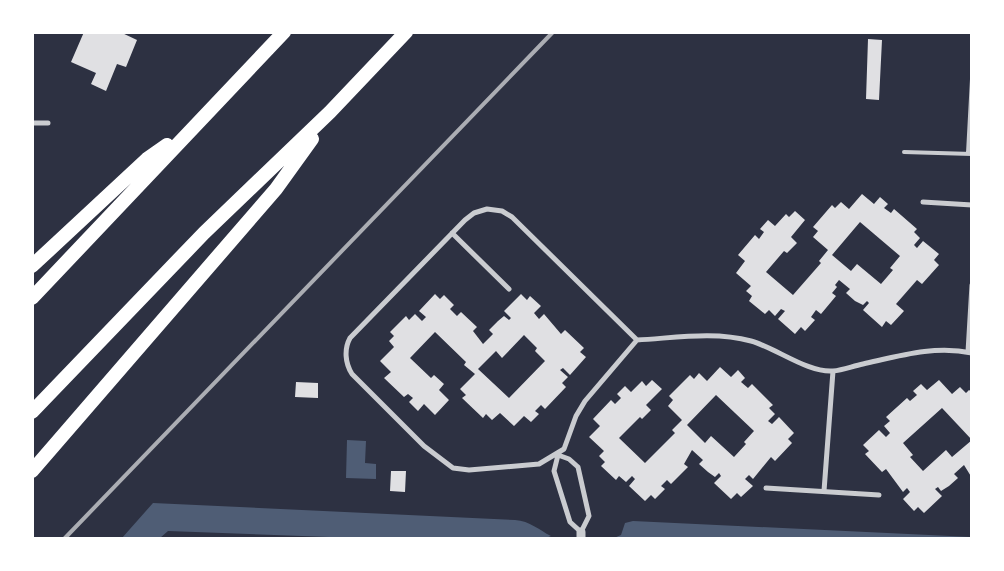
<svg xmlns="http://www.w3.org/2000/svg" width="1004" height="571" font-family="Inter,sans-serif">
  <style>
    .water { fill: #4f5d75 }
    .building { fill: #e0e0e3; fill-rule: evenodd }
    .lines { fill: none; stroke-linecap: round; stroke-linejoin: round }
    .service { stroke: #caccd0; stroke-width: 4 }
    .minor { stroke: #caccd0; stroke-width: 5 }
    .tertiary { stroke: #caccd0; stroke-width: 9 }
    .motorway { stroke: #fff; stroke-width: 14 }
    .rail { stroke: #abadb3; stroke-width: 4 }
  </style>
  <rect width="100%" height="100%" fill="#2d3142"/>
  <path class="water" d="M347,440L366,441L365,463L376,464V479L346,478Z
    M153,503L515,520C530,521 539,530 551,536L546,538H356L168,531L160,538H122Z
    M633,521L971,537V538H614L621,535L625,523Z"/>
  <path class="building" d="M84,32H120L137,40L126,67L117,64L106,91L91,84L96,73L71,62Z
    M868,39L882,40L879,100L866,99Z
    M862,194L874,204L880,197L888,204L884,208L891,213L894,209L917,229L914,232L920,238L914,245L917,248L923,241L939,254L934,260L939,265L922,284L917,280L896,304L904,311L891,325L886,321L882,327L863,310L869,303L867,301L863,305L855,301L846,293L850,289L839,280L835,285L837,287L832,293L836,296L821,314L816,310L811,317L815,320L805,331L801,327L795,334L778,319L785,311L781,309L775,316L769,310L765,314L749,301L752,296L746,291L751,286L736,273L745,261L738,255L755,235L759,239L764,232L760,229L768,220L775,226L786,214L789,217L795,211L805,220L791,237L797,243L787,253L784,251L766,272L793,295L821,263L819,261L828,250L813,237L818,231L813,227L832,205L835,208L841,202L849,209ZM860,222L900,256L890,268L893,270L881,284L857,264L851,271L832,255Z
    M435,294L440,299L444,295L454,305L450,309L457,316L461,312L477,327L473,331L483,344L493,334L489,330L498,321L504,316L509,320L511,318L504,311L521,294L527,300L530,296L541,306L534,313L539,319L544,314L561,334L565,330L584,348L580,352L586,357L570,375L563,368L560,370L568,377L562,383L566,387L545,409L541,405L535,411L539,414L531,422L524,416L514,426L500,413L492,420L486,414L483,418L462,398L466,395L460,389L475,374L464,365L466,362L435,332L410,358L431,378L434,375L444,384L439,390L449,400L435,415L424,404L418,411L409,402L413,398L408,394L404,397L384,378L391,372L380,361L394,347L389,341L394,336L390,332L406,316L409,320L415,314L422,321L426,317L419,311ZM524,335L537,348L535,351L545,361L509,398L478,369L496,351L502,358Z
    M720,367L731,377L738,370L745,378L741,382L748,388L752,384L773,405L769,408L775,414L768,421L772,424L779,417L794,433L788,439L792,443L775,461L771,457L753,479L749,475L745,479L753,486L741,497L737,493L731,499L714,483L721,476L719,473L715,477L708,472L699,464L703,460L692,450L684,464L688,467L671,484L667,480L661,486L665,489L655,499L651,495L645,501L629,486L635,479L632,476L626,482L619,476L616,480L601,466L605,462L599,456L604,451L589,437L600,426L593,419L611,400L615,404L621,398L617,394L625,386L631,392L642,381L646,386L652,380L662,389L646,405L651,410L642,419L640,417L619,438L645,463L675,433L672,430L682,420L668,406L673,400L669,396L690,375L694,379L699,373L707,381ZM716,395L754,431L744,442L746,444L734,457L711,436L705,443L687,425Z
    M939,380L952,394L960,387L966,393L969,390L972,392V440L942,408L903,443L913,455L910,457L923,471L946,450L952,457L972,440V478L964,465L954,474L958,478L949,486L941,491L938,487L935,489L942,496L924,513L918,507L914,511L903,499L910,492L907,488L903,492L886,469L882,472L865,454L869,451L863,445L879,430L886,437L890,433L884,426L890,421L886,417L907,398L910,401L917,395L913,391L921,384L927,390Z
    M296,382L318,383V398L295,397Z
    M391,471H406L405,492L390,491Z"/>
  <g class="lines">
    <path class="service" d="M904,152L972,154
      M968,153L972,79"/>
    <path class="minor" d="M32,123H48
      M923,202L972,205
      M487,209L502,211L512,217L637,340L585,401L576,416L564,449L539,464L469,470L453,468L424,446L352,374C345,363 344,349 350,338L465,220L474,213Z
      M452,233L509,289
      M637,340C675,338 714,331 751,341C776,348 808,373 833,371C843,370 853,366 863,364C899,356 934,345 972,353
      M968,352L972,285
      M558,455L569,459L578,467L589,516L581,532L570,522L554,471Z
      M766,488L879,495
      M824,491L833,371"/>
    <path class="tertiary" d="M581,538V532"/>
    <path class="motorway" d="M32,266L147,159L167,145
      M32,298L284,32
      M32,412L204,233L330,112L406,32
      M32,471L276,189L312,139"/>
    <path class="rail" d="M65,538L553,32"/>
  </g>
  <rect width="1004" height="571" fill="none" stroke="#ffffff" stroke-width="68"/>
</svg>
